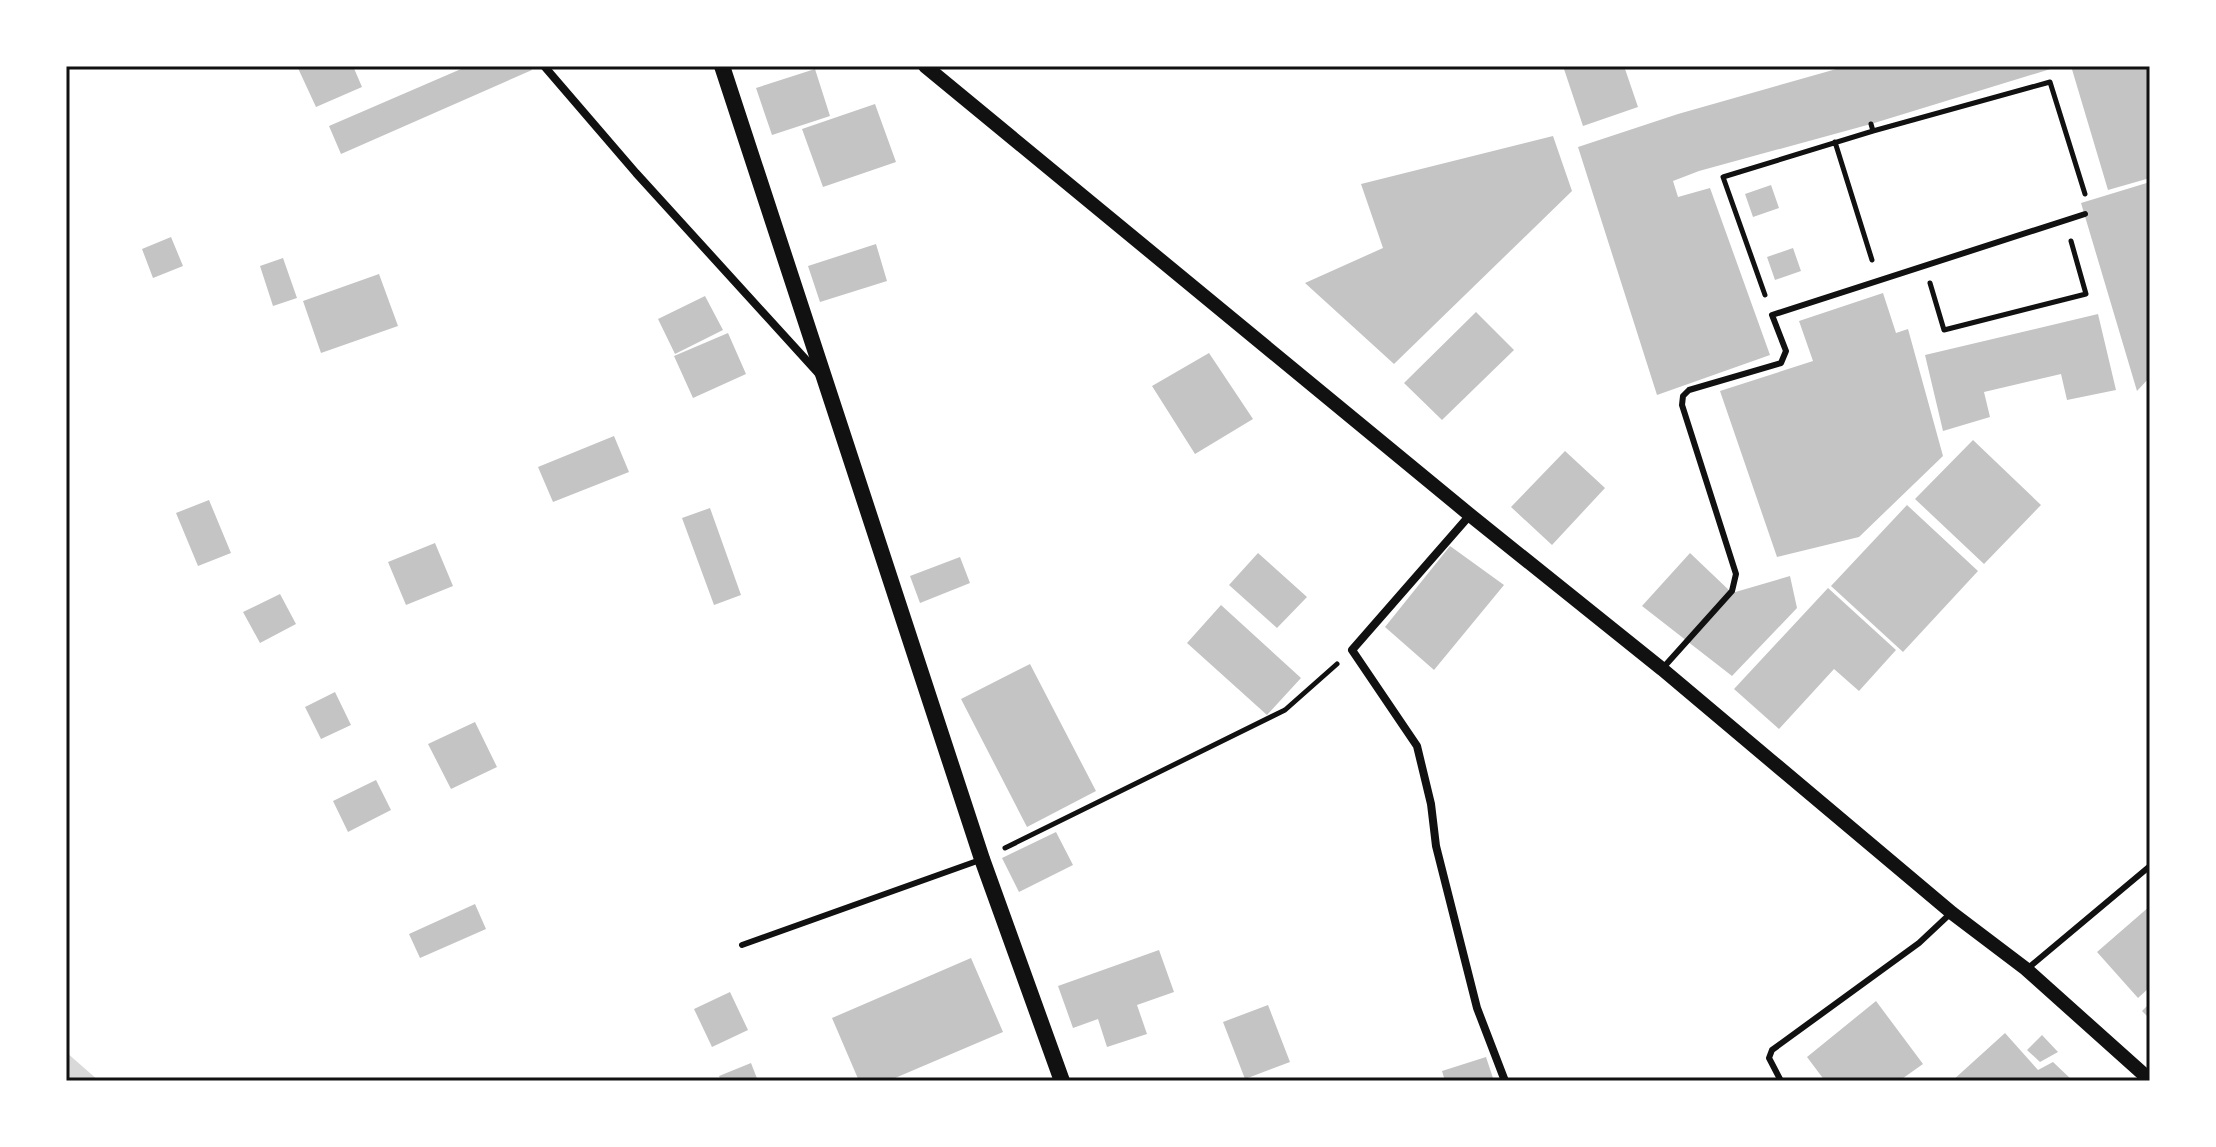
<svg xmlns="http://www.w3.org/2000/svg" width="2216" height="1147" font-family="'DM Sans',sans-serif">
  <style>
    .water { fill: #d9d9d9 }
    .building { fill: #c4c4c4 }
    .lines { fill: none; stroke-linecap: round; stroke-linejoin: round }
    .path { stroke: #111; stroke-width: 5 }
    .service { stroke: #111; stroke-width: 6 }
    .minor { stroke: #111; stroke-width: 8 }
    .tertiary { stroke: #111; stroke-width: 14 }
    .secondary { stroke: #111; stroke-width: 16 }
    .neatline { fill: none; stroke: #111; stroke-width: 3 }
  </style>
  <rect width="100%" height="100%" fill="#fff"/>
  <path class="water" d="M66,1052L99,1081H66Z"/>
  <path class="building" d="M297,66H353L362,87L316,107Z
    M468,66H529L532,70L341,154L329,126Z
    M1563,66H1624L1638,107L1583,126Z
    M1847,66L2057,67L1871,124L1699,171L1673,181L1678,197L1710,188L1770,355L1657,395L1578,147L1678,114Z
    M2071,66H2150V178L2108,190Z
    M815,69L830,116L772,135L756,88Z
    M875,104L896,162L823,187L802,129Z
    M1553,136L1572,191L1394,364L1305,283L1383,248L1361,184Z
    M2150,182V377L2137,391L2081,203Z
    M1771,185L1779,208L1753,217L1745,194Z
    M171,237L183,266L153,278L142,249Z
    M876,244L887,281L820,302L808,266Z
    M1793,248L1801,271L1775,280L1767,257Z
    M283,258L297,298L273,306L260,266Z
    M379,274L398,326L321,353L303,301Z
    M1883,293L1896,333L1908,329L1943,456L1859,537L1777,557L1720,391L1813,361L1799,321Z
    M705,296L723,330L675,354L658,319Z
    M1476,312L1514,350L1442,420L1404,383Z
    M2098,314L2116,390L2067,400L2061,374L1984,392L1990,417L1943,431L1925,355Z
    M728,333L746,374L693,398L674,356Z
    M1209,353L1253,419L1195,454L1152,386Z
    M614,436L629,472L553,502L538,467Z
    M1973,440L2041,505L1984,564L1915,499Z
    M1565,451L1605,488L1552,545L1511,507Z
    M209,500L231,553L198,566L176,513Z
    M1907,505L1978,571L1903,652L1831,586Z
    M710,508L741,595L714,605L682,518Z
    M435,543L453,586L406,605L388,562Z
    M1450,546L1504,585L1434,670L1385,627Z
    M1258,553L1307,597L1277,628L1229,585Z
    M1690,553L1732,593L1790,576L1797,608L1732,676L1642,606Z
    M960,557L970,583L920,603L910,576Z
    M1828,588L1896,650L1859,691L1834,669L1779,729L1734,689Z
    M280,594L296,624L260,643L243,612Z
    M1221,605L1301,678L1267,715L1187,643Z
    M1030,664L1096,791L1027,827L961,699Z
    M335,692L351,725L321,739L305,707Z
    M475,722L497,767L451,789L428,744Z
    M376,780L391,810L348,832L333,801Z
    M1056,832L1073,865L1019,892L1002,858Z
    M475,904L486,929L420,958L409,934Z
    M2150,906V987L2138,998L2097,952Z
    M1159,950L1174,992L1137,1005L1147,1034L1107,1047L1098,1019L1073,1028L1058,986Z
    M971,958L1003,1032L888,1081H859L832,1018Z
    M730,992L748,1030L712,1047L694,1009Z
    M1876,1001L1923,1064L1899,1081H1825L1807,1057Z
    M2150,1003V1019L2142,1011Z
    M1268,1005L1290,1062L1245,1079L1223,1022Z
    M2005,1033L2038,1070L2053,1062L2073,1081H1952Z
    M2042,1035L2058,1052L2040,1062L2027,1050Z
    M1486,1057L1494,1081H1445L1442,1071Z
    M751,1063L758,1081H721L719,1076Z"/>
  <g class="lines">
    <path class="path" d="M1871,124L1873,131L2050,82L2085,194
      M1835,142L1872,260
      M1930,283L1944,330L2086,294L2071,241
      M1765,295L1723,177L1873,131
      M1005,848L1285,710L1337,664"/>
    <path class="service" d="M1662,669L1732,591L1736,574L1682,405L1683,396L1689,390L1781,363L1786,351L1772,315L2085,214
      M742,945L980,860
      M2027,969L2150,866
      M1781,1081L1769,1058L1772,1050L1919,943L1951,913"/>
    <path class="minor" d="M544,66L636,173L819,374
      M1470,515L1352,650L1417,746L1431,804L1436,846L1477,1008L1505,1081"/>
    <path class="tertiary" d="M925,66L1470,515L1662,669L1952,913L2026,969L2150,1080"/>
    <path class="secondary" d="M722,66L982,859L1062,1081"/>
  </g>
  <rect width="2216" height="1147" fill="none" stroke="#ffffff" stroke-width="136"/>
  <rect x="68" y="68" width="2080" height="1011" class="neatline"/>
</svg>
